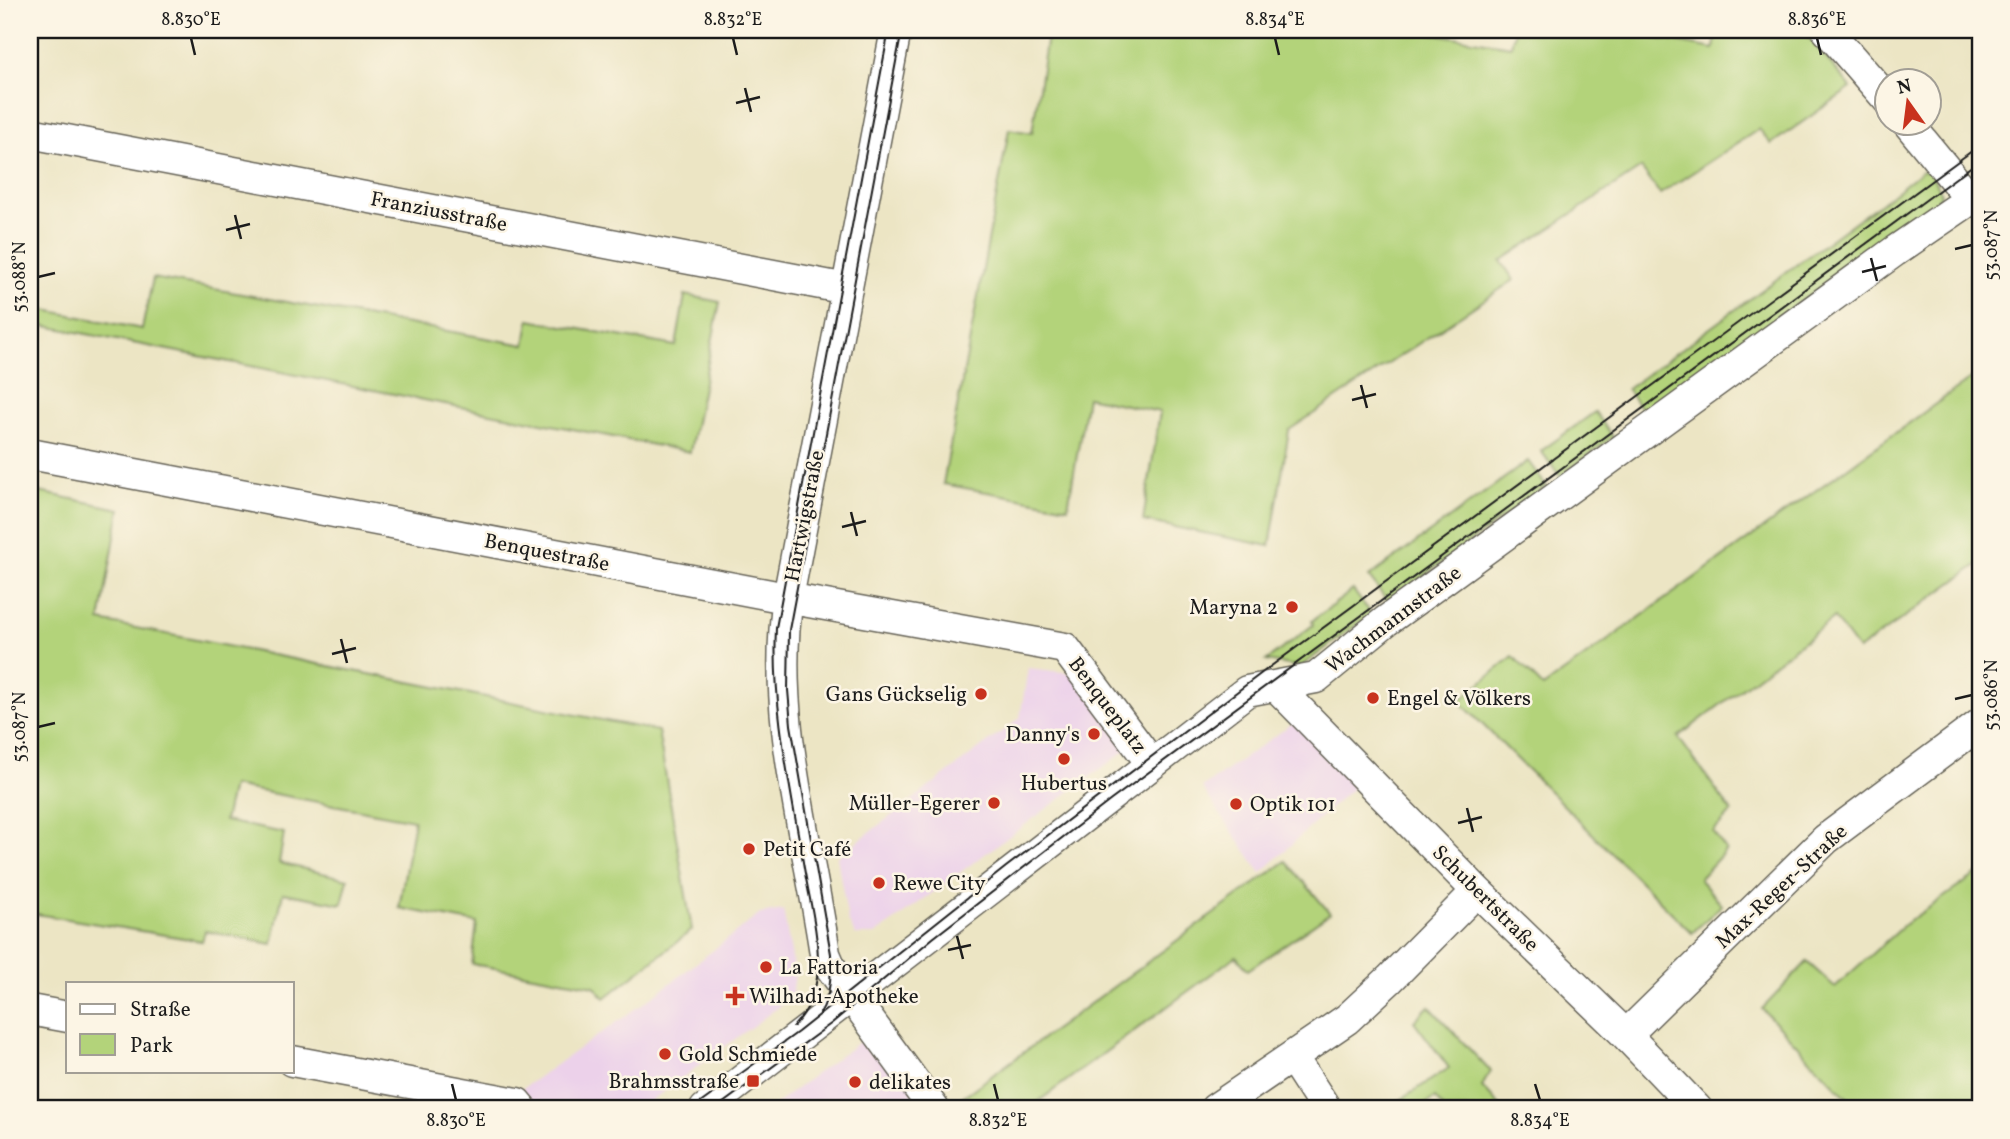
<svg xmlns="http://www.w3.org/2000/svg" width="2010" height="1139" font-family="Vollkorn,serif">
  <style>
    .built { fill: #ecd1ea }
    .green { fill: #b3d37a; stroke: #68784b; stroke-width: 2 }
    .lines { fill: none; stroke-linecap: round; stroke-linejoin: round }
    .minor-casing { stroke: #656257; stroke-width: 33 }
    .minor { stroke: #fff; stroke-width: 30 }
    .tram { stroke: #1c1c1c; stroke-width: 2 }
    .ticks { fill: none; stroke: #1c1c1c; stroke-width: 2.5 }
    .poi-dot { fill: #c8321e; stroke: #fcf5e5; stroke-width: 2.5 }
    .labels { text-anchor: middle; stroke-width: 5; stroke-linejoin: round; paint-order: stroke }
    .street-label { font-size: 21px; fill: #1c1c1c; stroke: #fcf5e5 }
    .poi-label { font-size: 21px; fill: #1c1c1c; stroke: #fcf5e5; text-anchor: start }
    .neatline { fill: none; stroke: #1c1c1c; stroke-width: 2.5 }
    .ticks-label { font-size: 18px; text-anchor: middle; fill: #1c1c1c }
  </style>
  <rect width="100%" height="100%" fill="#fcf5e5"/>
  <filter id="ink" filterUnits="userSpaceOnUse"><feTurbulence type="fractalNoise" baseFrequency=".0143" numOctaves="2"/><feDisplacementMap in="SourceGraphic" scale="14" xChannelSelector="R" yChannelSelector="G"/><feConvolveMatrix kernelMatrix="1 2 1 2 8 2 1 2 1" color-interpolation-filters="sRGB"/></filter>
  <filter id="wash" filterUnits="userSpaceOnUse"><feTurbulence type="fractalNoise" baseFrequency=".00686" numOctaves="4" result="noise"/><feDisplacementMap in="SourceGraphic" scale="28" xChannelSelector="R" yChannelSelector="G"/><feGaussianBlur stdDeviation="1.57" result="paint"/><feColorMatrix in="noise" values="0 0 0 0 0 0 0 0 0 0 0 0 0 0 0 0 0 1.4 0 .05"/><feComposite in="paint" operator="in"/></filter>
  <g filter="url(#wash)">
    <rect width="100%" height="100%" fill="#ece5c4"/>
    <path class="built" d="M1028,668L1079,674L1133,745L875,935H855L848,921L837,857L1020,718Z
      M1303,716L1363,778L1261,873L1202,788Z
      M783,910L795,974L792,997L640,1109H493L647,1001L760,914Z
      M874,1031L930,1109H770L810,1078Z"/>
    <path class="green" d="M1048,30H1410L1511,46L1515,30H1612L1714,49L1717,30H1803L1851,88L1771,144L1759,129L1660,194L1641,168L1501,261L1514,280L1289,430L1270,546L1143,521L1160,412L1087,397L1068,507L943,484L1009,129L1032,133Z
      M1922,171L1931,173L1941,194L1934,205L1645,414L1627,389L1897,191Z
      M153,278L525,345L529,320L676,346L685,295L720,302L690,452L30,323V307L142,329Z
      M1980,372V563L1858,650L1834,618L1678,737L1732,812L1713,832L1726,850L1699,879L1722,905L1692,933L1459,701L1513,656L1543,687Z
      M1595,412L1613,437L1560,476L1541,451Z
      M1528,461L1546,486L1388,602L1369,577Z
      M39,492L120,509L100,621L658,731L692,930L605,998L594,986L472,964L477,923L399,908L414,820L232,786L224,821L284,833L279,863L348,879L342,904L283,893L272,944L205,931L202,941L30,913V543Z
      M1353,590L1371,614L1300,667L1266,661L1313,625L1312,621Z
      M1286,861L1330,913L1248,970L1236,956L1028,1109H962L957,1101Z
      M1980,872V1109H1858L1762,1009L1807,962L1835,987L1905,924Z
      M1429,1006L1490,1071L1482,1087L1503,1109H1444L1435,1098L1417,1109H1400L1396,1103L1449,1068L1414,1021Z"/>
  </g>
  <g filter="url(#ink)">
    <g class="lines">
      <g class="minor-casing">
        <path id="minor" d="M896,30L788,598C770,716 808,838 825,954L831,968L934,1109
          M1827,30L1888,100
          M1907,122L1971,200
          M30,133L847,289
          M30,454L781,597L1065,648L1151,763
          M1276,686L1477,891L1626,1035L1697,1109
          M30,1010L68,1017
          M1626,1035L1826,839L1980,724
          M1293,1058L1326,1109
          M292,1061L517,1103L522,1109
          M705,1109L1247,691L1316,678L1386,621L1447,577L1895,251L1980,193
          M1215,1109L1347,1019L1390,979L1477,891"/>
      </g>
      <use href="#minor" class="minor"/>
      <path class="tram" d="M820,1013C831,996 831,974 831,954L791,725L788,690L789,630L902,30
        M793,1027C809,1010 816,993 818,969C819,936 810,901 804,868C791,789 772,709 776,628L889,30
        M692,1109L798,1032L1006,867L1263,672L1980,145
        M715,1109L832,1023L933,938L1111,800L1980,160"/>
    </g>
  </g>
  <path class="ticks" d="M191,38L195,55M733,38L737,55M1275,38L1279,55M1817,38L1821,55M745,88L751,112M736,103L760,97M235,215L241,239M226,230L250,224M1955,249L1972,245M1871,258L1877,281M1862,272L1886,266M38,277L55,273M1361,385L1367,408M1352,400L1376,394M851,512L857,536M842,527L866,521M341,639L347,663M332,654L356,648M1955,699L1972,695M38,727L55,723M1467,808L1473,832M1458,823L1482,817M957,936L963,959M948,950L971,945M452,1084L456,1100M994,1084L998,1100M1535,1084L1540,1100"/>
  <g class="poi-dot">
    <circle cx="1292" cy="607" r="7"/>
    <circle cx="981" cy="694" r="7"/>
    <circle cx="1373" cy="698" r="7"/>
    <circle cx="1094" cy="734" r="7"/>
    <circle cx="1064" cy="759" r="7"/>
    <circle cx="994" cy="803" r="7"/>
    <circle cx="1236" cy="804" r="7"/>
    <circle cx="749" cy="849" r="7"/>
    <circle cx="879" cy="883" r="7"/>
    <circle cx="766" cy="967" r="7"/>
    <path d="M731.5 985.5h7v7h7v7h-7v7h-7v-7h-7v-7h7z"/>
    <circle cx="665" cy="1054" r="7"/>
    <rect x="746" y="1074" width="14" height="14" rx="3.5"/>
    <circle cx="855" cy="1082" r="7"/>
  </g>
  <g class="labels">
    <g class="street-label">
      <text transform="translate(439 211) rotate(11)" y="7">Franziusstraße</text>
      <text transform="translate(804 516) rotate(-79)" y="7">Hartwigstraße</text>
      <text transform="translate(547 552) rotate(11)" y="7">Benquestraße</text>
      <text transform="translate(1393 619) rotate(-37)" y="7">Wachmannstraße</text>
      <text transform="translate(1108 705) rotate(53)" y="7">Benqueplatz</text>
      <text transform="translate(1781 886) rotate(-43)" y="7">Max-Reger-Straße</text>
      <text transform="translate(1486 898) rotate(45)" y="7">Schubertstraße</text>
    </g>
    <g class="poi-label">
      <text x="1278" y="614" text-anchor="end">Maryna 2</text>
      <text x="967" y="701" text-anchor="end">Gans Gückselig</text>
      <text x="1387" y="705">Engel &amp; Völkers</text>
      <text x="1080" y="741" text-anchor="end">Danny's</text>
      <text x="1064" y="790" text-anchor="middle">Hubertus</text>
      <text x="980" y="810" text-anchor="end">Müller-Egerer</text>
      <text x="1250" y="811">Optik 101</text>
      <text x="763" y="856">Petit Café</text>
      <text x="893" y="890">Rewe City</text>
      <text x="780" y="974">La Fattoria</text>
      <text x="749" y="1003">Wilhadi-Apotheke</text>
      <text x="679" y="1061">Gold Schmiede</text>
      <text x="739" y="1088" text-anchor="end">Brahmsstraße</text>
      <text x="869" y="1089">delikates</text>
    </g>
  </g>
  <rect width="2010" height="1139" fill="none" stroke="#fcf5e5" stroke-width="77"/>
  <rect x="66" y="982" width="228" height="91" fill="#fcf5e5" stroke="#a29e95" stroke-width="2"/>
  <rect x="80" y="1004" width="35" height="10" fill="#ffffff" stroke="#a29e95" stroke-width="2"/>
  <text x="130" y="1016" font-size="21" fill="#1c1c1c">Straße</text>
  <rect x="80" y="1034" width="35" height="21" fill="#b3d37a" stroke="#a29e95" stroke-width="2"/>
  <text x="130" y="1052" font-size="21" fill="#1c1c1c">Park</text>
  <g transform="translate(1908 102) rotate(346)"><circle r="33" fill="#fcf5e5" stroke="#a29e95" stroke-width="2"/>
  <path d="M0-5L12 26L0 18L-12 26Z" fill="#c8321e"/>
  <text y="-10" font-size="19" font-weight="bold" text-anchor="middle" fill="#1c1c1c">N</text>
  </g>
  <rect x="38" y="38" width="1934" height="1062" class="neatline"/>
  <g class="ticks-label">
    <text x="191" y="25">8.830°E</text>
    <text x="733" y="25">8.832°E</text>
    <text x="1275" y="25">8.834°E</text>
    <text x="1817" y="25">8.836°E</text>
    <text transform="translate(1991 245) rotate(-90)" y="6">53.087°N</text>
    <text transform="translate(19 277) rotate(-90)" y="6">53.088°N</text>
    <text transform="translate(1991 695) rotate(-90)" y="6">53.086°N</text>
    <text transform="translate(19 727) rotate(-90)" y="6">53.087°N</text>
    <text x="456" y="1126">8.830°E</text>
    <text x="998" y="1126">8.832°E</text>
    <text x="1540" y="1126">8.834°E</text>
  </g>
</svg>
